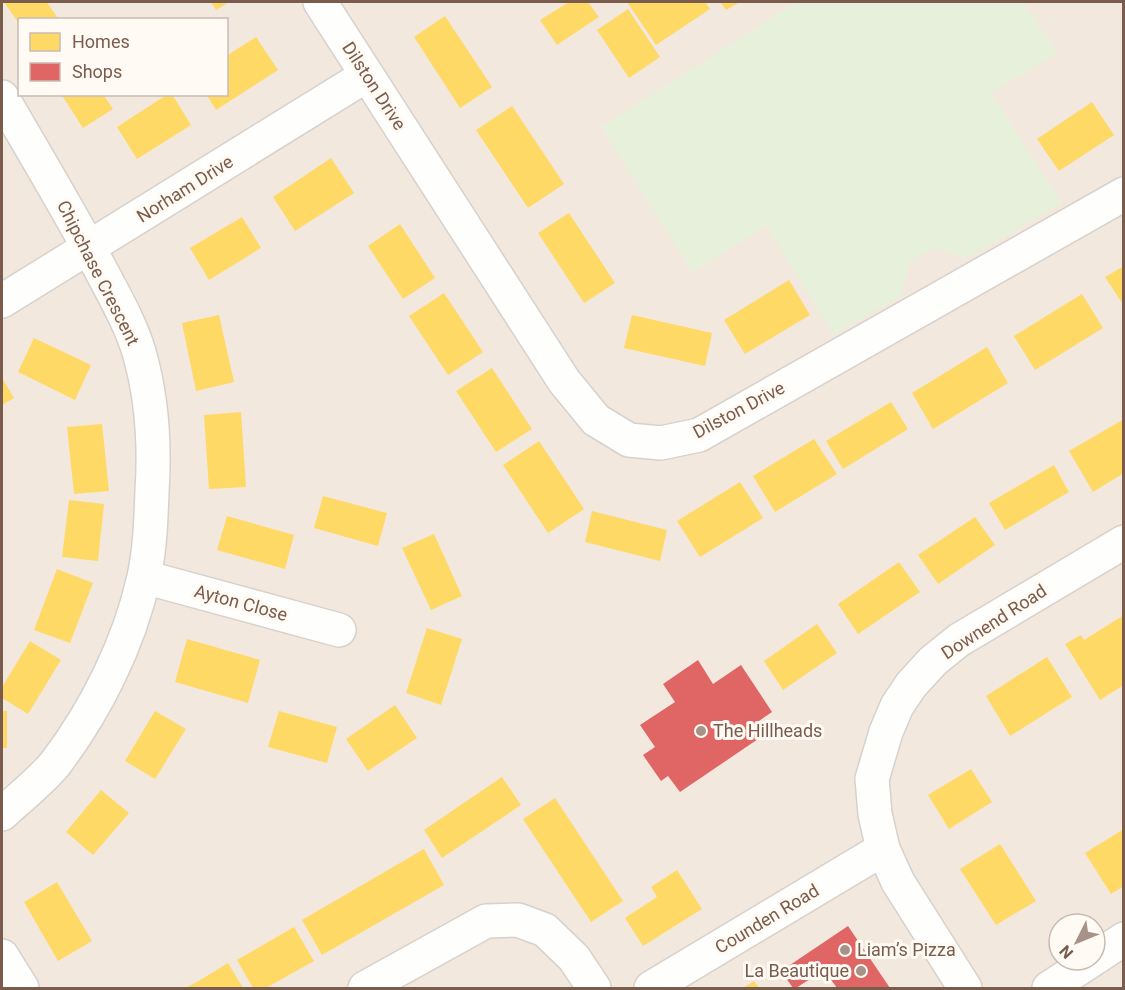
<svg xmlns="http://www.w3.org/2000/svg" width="1125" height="990" font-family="Roboto,sans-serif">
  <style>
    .residential { fill: #f2e8de; fill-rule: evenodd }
    .green { fill: #e7f0db }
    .homes { fill: #ffd966 }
    .shops { fill: #e06666 }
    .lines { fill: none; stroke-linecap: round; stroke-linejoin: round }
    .minor-casing { stroke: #d7d1cb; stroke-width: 36 }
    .minor { stroke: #fefefd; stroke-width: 33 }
    .poi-dot { fill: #a69286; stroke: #fffaf3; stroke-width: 2 }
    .labels { text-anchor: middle; stroke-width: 6; stroke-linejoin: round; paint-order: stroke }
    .street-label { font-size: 18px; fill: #7a5c4d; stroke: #fffaf3 }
    .poi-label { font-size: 18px; fill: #7a5c4d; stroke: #fffaf3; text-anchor: start }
  </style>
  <rect width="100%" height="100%" fill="#f9f5f0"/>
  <path class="residential" d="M2,2H1123V988H2ZM20,20H226V94H20ZM1059,924H1095V960H1059Z"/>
  <path class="green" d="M797,2H1023L1058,53L991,93L1062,203L967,258L934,248L910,261L901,296L833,335L767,226L692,272L601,127Z"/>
  <path class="homes" d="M4,2H47L59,20H20V25Z
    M211,2H229L216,10Z
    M569,2H588L599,17L557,45L540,20Z
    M627,2H705L710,9L656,45Z
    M720,2H740L726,10Z
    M628,9L660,57L629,78L597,30Z
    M445,16L492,87L460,108L414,37Z
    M256,37L278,70L216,110L206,94H226V56Z
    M61,94H103L113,109L83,128Z
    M168,94H172L191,125L137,159L117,127Z
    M1092,102L1114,135L1059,171L1037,139Z
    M512,106L564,184L528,208L476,130Z
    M331,158L354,193L295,231L273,197Z
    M569,213L615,283L584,303L538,233Z
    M242,217L261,248L209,280L190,248Z
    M400,224L435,278L403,299L368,246Z
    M1124,266V306L1105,277Z
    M789,280L810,315L745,354L724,320Z
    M444,293L483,352L448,375L409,316Z
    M1082,294L1103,328L1035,370L1014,336Z
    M219,315L234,382L196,391L182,323Z
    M632,315L712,333L705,366L624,348Z
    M34,338L91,365L75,400L18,372Z
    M987,347L1008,383L933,429L912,393Z
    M492,368L532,429L496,452L456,391Z
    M2,378L14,398L2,405Z
    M891,402L908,429L843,469L826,441Z
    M241,412L246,487L209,489L204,415Z
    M1124,419V473L1093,492L1069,451Z
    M102,424L109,491L74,494L67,427Z
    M814,439L837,474L775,512L753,476Z
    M539,441L584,509L548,533L503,465Z
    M1054,465L1069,492L1005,530L989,503Z
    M740,482L763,518L700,557L677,521Z
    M323,496L387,513L378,546L314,528Z
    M69,500L104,504L98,561L62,557Z
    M592,511L667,530L660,561L585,542Z
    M227,516L294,535L285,569L217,550Z
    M975,517L995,545L938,584L918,555Z
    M434,534L462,596L431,610L402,548Z
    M899,562L920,592L858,634L838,604Z
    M57,569L93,583L70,643L34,630Z
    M1124,615V685L1100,700L1065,644L1081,635L1084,640Z
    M817,624L837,653L783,690L764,661Z
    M427,628L462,639L441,705L406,693Z
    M187,639L260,660L248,703L175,682Z
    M30,641L61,660L28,714L2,698V687Z
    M1047,657L1072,697L1010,736L986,696Z
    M395,705L417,738L368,771L346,739Z
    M2,711H7V748H2Z
    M155,711L186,729L155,779L125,761Z
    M279,711L337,727L327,763L268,747Z
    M971,769L992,802L949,829L928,795Z
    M502,777L521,805L442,858L424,830Z
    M101,790L129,813L93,855L66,832Z
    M555,798L623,901L591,922L523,819Z
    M1124,829V886L1111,894L1085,853Z
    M1000,844L1036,901L996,925L960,869Z
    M424,849L444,885L322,955L302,920Z
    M677,870L702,909L643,946L625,918L657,897L651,887Z
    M57,882L92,941L58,961L24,902Z
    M294,927L314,961L266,988H253L237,960Z
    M228,963L243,988H185L197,982Z
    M754,981L759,988H743Z"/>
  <path class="shops" d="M698,660L713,684L741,665L772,712L753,725L761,737L680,792L668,776L661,781L643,755L655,747L640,725L675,702L663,684Z
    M848,926L890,988H837L824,970L796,988H793L781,971Z"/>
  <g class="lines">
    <g class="minor-casing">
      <path id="minor" d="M320,2L564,381L596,420L629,440L661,443L699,435L1124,194
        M2,97C36,156 71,214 103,274C116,299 131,325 139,352C152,397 155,445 152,491C151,520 150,549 144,577C129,644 96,710 55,764C41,781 18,799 2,814
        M2,301L367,75
        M144,577L339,630
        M2,956L22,988
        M1095,958L1124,939
        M365,988L486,921L518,920L545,930L574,958L594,988
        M651,988L883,849
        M965,988L898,882L883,849L875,814L872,779L886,732L897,706L911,685L933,661L959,640L1124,542
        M1049,988L1092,960"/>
    </g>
    <use href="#minor" class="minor"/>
  </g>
  <g class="poi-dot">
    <circle cx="701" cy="731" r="6"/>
    <circle cx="845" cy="950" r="6"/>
    <circle cx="861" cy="971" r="6"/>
  </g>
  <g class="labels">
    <g class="street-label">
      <text transform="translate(374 86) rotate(57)" y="6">Dilston Drive</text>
      <text transform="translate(185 189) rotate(-32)" y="6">Norham Drive</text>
      <text transform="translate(98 273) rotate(63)" y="6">Chipchase Crescent</text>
      <text transform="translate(739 410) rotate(-28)" y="6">Dilston Drive</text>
      <text transform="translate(241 603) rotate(15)" y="6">Ayton Close</text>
      <text transform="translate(994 622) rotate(-33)" y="6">Downend Road</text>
      <text transform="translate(767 919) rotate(-31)" y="6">Counden Road</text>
    </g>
    <g class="poi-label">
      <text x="713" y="737">The Hillheads</text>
      <text x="857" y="956">Liam’s Pizza</text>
      <text x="849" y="977" text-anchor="end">La Beautique</text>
    </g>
  </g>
  <rect width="1125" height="990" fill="none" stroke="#7a5c4d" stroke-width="6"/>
  <rect x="18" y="18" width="210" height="78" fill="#fffaf3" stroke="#cabbb1" stroke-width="1.5"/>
  <rect x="30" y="33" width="30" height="18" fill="#ffd966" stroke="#cabbb1" stroke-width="1.5"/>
  <text x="72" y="48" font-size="18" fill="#7a5c4d">Homes</text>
  <rect x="30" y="63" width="30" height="18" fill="#e06666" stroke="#cabbb1" stroke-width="1.5"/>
  <text x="72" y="78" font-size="18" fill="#7a5c4d">Shops</text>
  <g transform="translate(1077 942) rotate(227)"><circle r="28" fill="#fffaf3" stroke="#cabbb1" stroke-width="1.5"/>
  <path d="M0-4.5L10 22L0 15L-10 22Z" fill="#a69286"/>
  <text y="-9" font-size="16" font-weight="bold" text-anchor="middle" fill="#7a5c4d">N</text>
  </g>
</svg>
